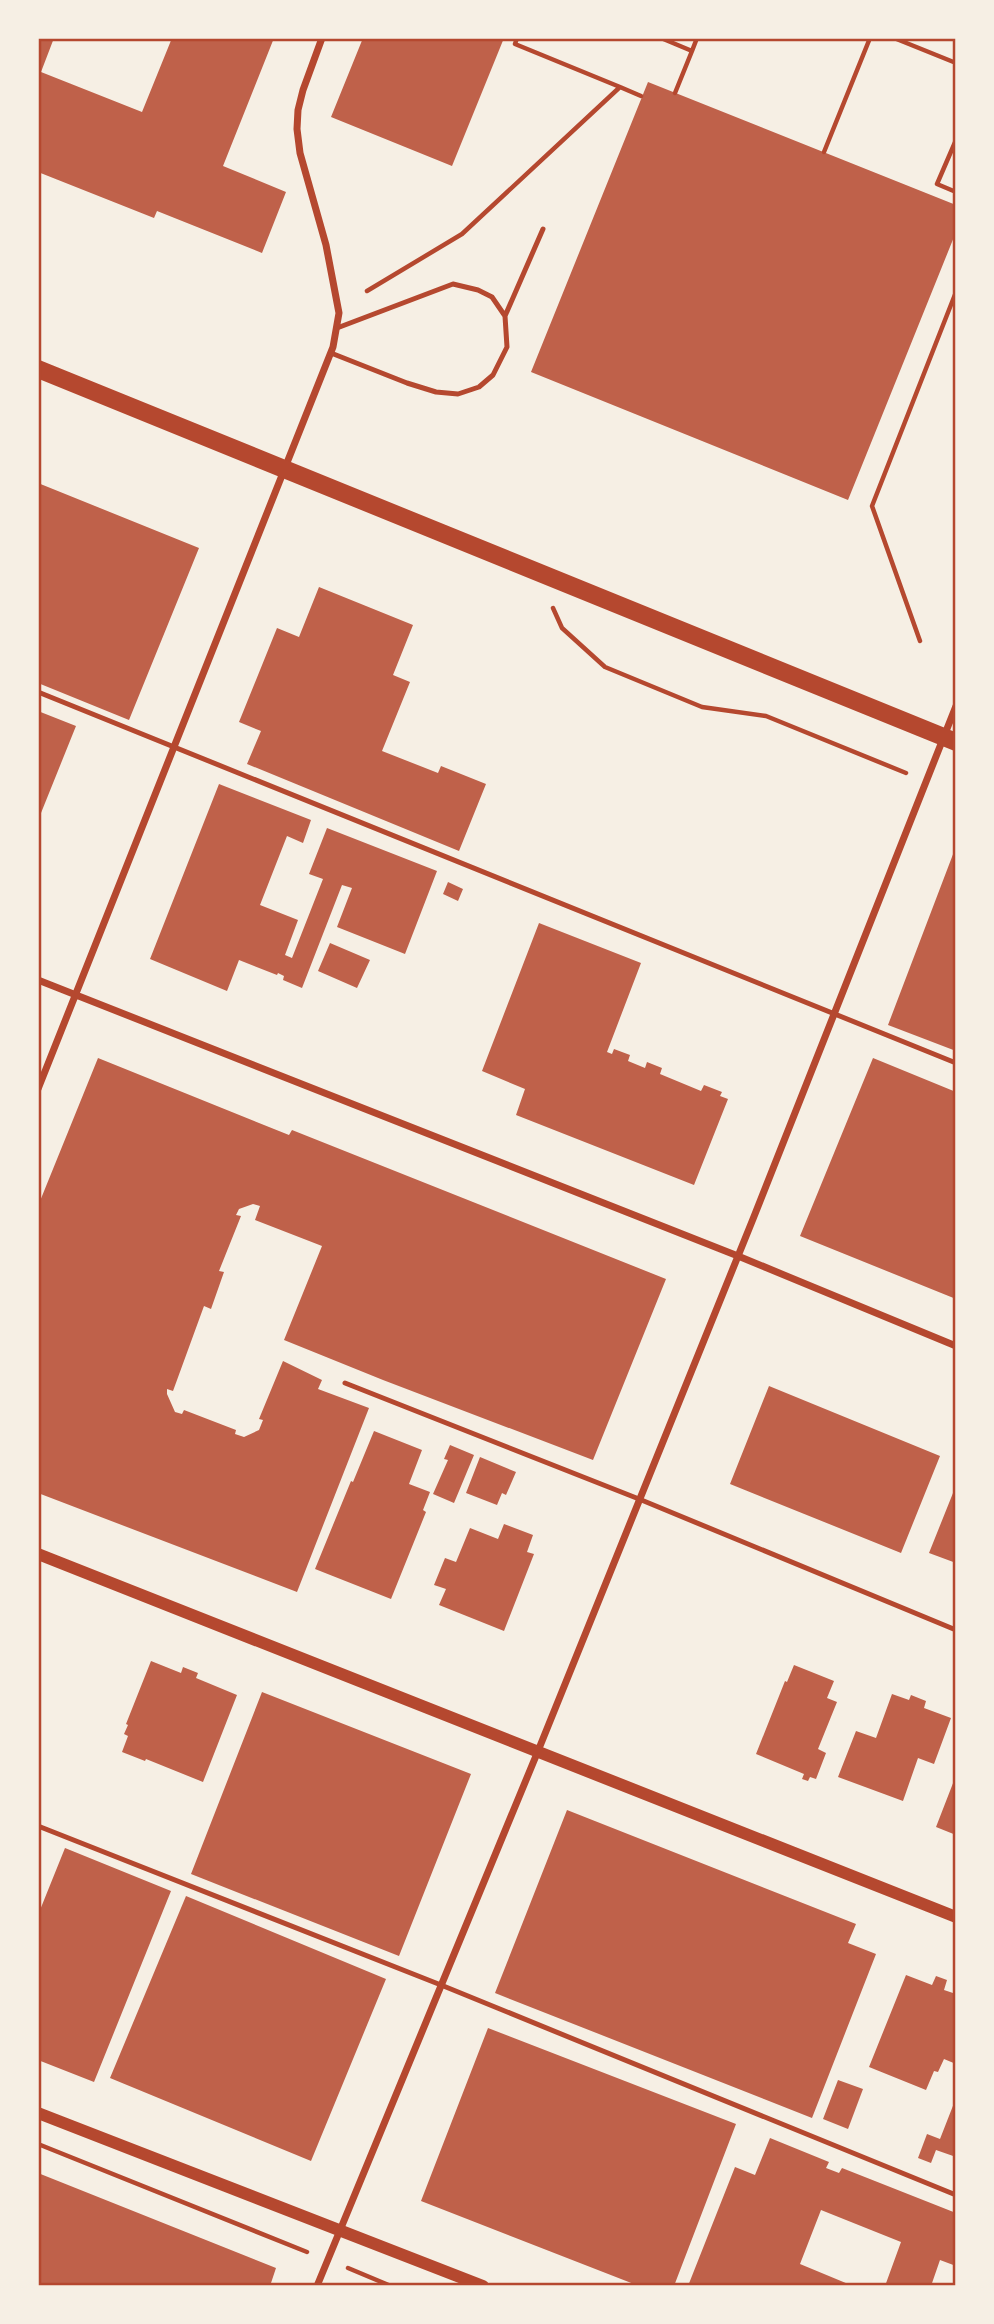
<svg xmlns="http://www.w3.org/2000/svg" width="994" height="2324" font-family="'Noto Sans',sans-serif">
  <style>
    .building { fill: #bf614a }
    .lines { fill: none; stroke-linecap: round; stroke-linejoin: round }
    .path { stroke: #b5482f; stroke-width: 4.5 }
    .service { stroke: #b5482f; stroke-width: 5 }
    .minor { stroke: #b5482f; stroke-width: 7 }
    .tertiary { stroke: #b5482f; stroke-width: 12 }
    .primary { stroke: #b5482f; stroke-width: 18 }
    .neatline { fill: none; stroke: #b5482f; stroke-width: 2.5 }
  </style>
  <rect width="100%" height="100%" fill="#f6efe4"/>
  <path class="building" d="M38,38H54L41,72L142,112L172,38H274L223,166L286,192L262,253L157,211L154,218L38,172Z
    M363,38H504L452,166L331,117Z
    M648,82L956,205V232L848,500L531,372Z
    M38,483L199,548L129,720L38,683Z
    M319,587L413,625L393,675L410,682L382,751L438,773L441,766L486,784L459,851L247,764L261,731L239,722L277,628L299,637Z
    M38,711L76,726L39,818H38Z
    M219,784L311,820L303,843L287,836L260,905L298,920L285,955L292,958L323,879L309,874L327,828L437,871L405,954L337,927L352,888L342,885L302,988L283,980L284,976L278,973L277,975L239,960L227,991L150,959Z
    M955,849H956V1051L888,1025Z
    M448,882L463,889L458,901L443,894Z
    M539,923L641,963L607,1052L612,1054L614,1049L630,1055L628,1061L645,1068L647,1062L662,1068L660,1074L701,1091L704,1085L722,1092L720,1096L728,1099L694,1185L516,1115L525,1089L482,1071Z
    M330,943L370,960L357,988L318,971Z
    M98,1058L289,1135L292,1130L666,1279L593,1460L383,1380L284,1340L322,1246L255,1220L260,1206L253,1204L239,1209L236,1215L241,1216L219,1271L224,1272L211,1309L204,1306L173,1391L167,1389V1394L175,1412L182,1414L184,1410L236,1430L235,1434L244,1437L259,1430L263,1420L259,1419L283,1361L322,1380L318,1389L369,1408L297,1592L38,1493V1206Z
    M873,1058L956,1092V1299L800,1236Z
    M769,1386L940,1456L901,1553L730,1484Z
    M374,1431L422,1450L409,1484L430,1492L423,1510L426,1512L391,1599L315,1569L351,1481L353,1482Z
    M450,1445L474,1455L454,1503L433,1494L448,1460L444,1459Z
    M480,1457L516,1472L506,1495L502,1493L497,1505L466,1493Z
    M955,1488H956V1563L929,1553Z
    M504,1524L533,1535L527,1552L534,1554L504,1631L439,1605L446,1589L434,1585L445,1558L456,1562L470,1528L498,1539Z
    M151,1661L181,1673L183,1667L198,1673L196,1678L237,1695L203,1782L146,1759L145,1761L122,1752L128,1736L124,1734L128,1725L126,1724Z
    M794,1665L834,1681L827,1698L837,1702L818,1749L826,1753L816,1779L810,1777L808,1781L802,1779L804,1774L756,1754L785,1681L787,1682Z
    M262,1692L471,1774L399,1956L191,1874Z
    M892,1694L909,1700L911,1695L926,1701L924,1708L951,1718L934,1764L918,1758L903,1801L838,1777L856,1731L876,1738Z
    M955,1778H956V1835L936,1827Z
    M567,1810L856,1924L848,1943L876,1954L812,2118L495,1993Z
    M65,1848L171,1891L94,2082L38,2060V1915Z
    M186,1896L386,1979L311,2161L110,2078Z
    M906,1975L932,1985L936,1976L947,1980L944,1990L956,1994V2064L944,2059L938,2072L934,2071L926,2090L869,2067Z
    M488,2028L736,2124L674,2286H639L421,2201Z
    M838,2080L863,2089L848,2129L823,2119Z
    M956,2098V2157L936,2150L931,2163L918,2158L927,2134L940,2139Z
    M770,2138L829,2162L826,2168L839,2173L842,2168L956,2213V2266L940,2260L931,2286H885L901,2242L821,2210L800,2264L853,2286H688L735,2167L755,2175Z
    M38,2173L276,2268L270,2286H38Z"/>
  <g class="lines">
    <path class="path" d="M661,38L692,51L697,38
      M894,38L956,63
      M620,87L641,96
      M675,93L692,51
      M956,140L937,184L956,192
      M824,152L870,38
      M367,291L462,234L620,87L515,44L517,38
      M553,608L562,628L605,667L702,707L766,716L906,773
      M920,641L872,506L956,292
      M38,2144L307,2252
      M348,2268L391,2286"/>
    <path class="service" d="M505,316L543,229
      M331,353L407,383L436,392L458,394L479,387L493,375L507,347L505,316L492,297L478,290L453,284L337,328
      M38,692L956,1063
      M345,1383L639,1499L956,1630
      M38,1826L441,1985L956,2195"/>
    <path class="minor" d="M38,980L738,1256L956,1346
      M38,1089L333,347L339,313L326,245L300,153L297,129L298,110L303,90L322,38
      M317,2286L538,1751L753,1219L956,706"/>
    <path class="tertiary" d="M38,1554L956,1917
      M38,2113L483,2286"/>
    <path class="primary" d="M38,369L956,742"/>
  </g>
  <rect width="994" height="2324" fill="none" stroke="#f6efe4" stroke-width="80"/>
  <rect x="40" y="40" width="914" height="2244" class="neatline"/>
</svg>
